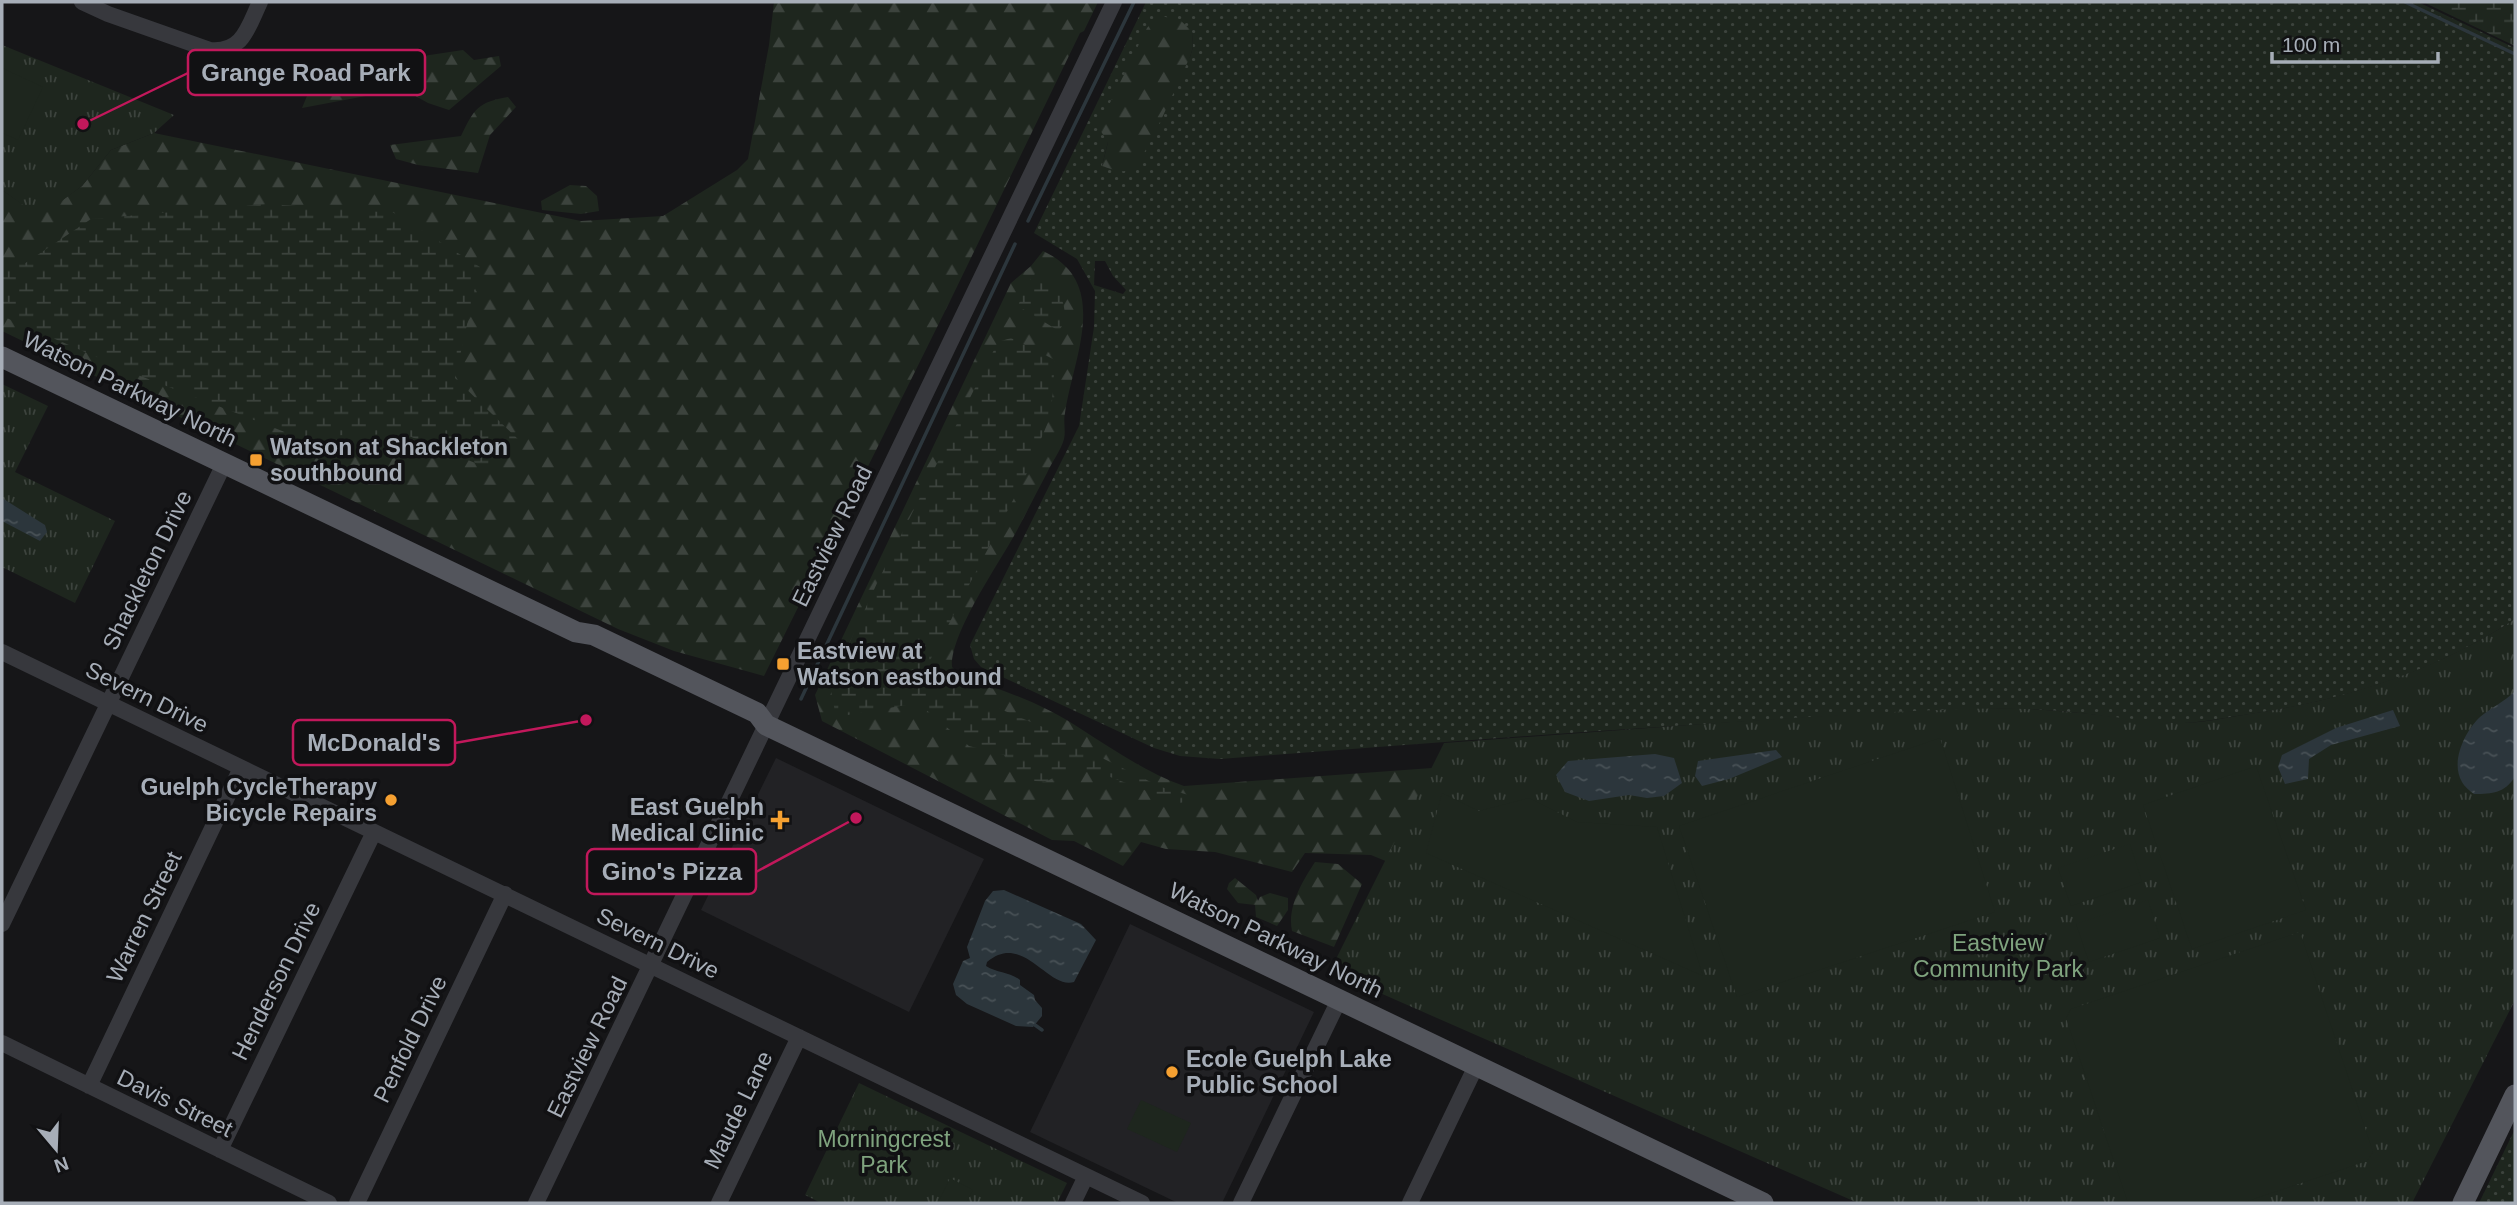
<svg xmlns="http://www.w3.org/2000/svg" width="2517" height="1205" font-family="Arial,sans-serif">
  <style>
    .built { fill: #222225 }
    .grass { fill: url(#grass-dots); fill-rule: evenodd }
    .forest { fill: url(#forest-firs) }
    .wetland { fill: url(#wetland-marsh) }
    .park { fill: url(#park-tufts) }
    .pitch { fill: #1e261e }
    .water { fill: url(#water-ripples) }
    .lines { fill: none; stroke-linecap: round; stroke-linejoin: round }
    .stream { stroke: #2c363c; stroke-width: 3.5 }
    .minor { stroke: #37383d; stroke-width: 16 }
    .major { stroke: #53555c; stroke-width: 21 }
    .poi-dot { fill: #f5a031; stroke: #111113; stroke-width: 2.5 }
    .labels { text-anchor: middle; stroke-width: 7; stroke-linejoin: round; paint-order: stroke }
    .street-label { font-size: 23px; fill: #a7aeb8; stroke: #111113 }
    .poi-label { font-size: 23px; font-weight: bold; fill: #a7aeb8; stroke: #111113; text-anchor: start }
    .park-label { font-size: 23px; fill: #7fa37e; stroke: #111113 }
    .leader { fill: none; stroke: #c2185b; stroke-width: 2.5 }
    .callout-dot { fill: #c2185b; stroke: #111113; stroke-width: 2.5 }
    .callout { fill: #111113; stroke: #c2185b; stroke-width: 2.5 }
    .callout-label { font-size: 24px; text-anchor: middle; font-weight: bold; fill: #a7aeb8 }
  </style>
  <defs>
    <pattern id="grass-dots" width="8" height="8" patternUnits="userSpaceOnUse" patternTransform="scale(1.75)"><rect width="8" height="8" fill="#1e261e"/><path d="M2 2h.1M6 6h.1" fill="none" stroke="#3c433d" stroke-width="1.8" stroke-linecap="round"/></pattern>
    <pattern id="forest-firs" width="22" height="20" patternUnits="userSpaceOnUse" patternTransform="scale(1.75)"><rect width="22" height="20" fill="#1e261e"/><path d="M5 1l3.5 6h-7zM16 11l3.5 6h-7z" fill="#3c433d"/></pattern>
    <pattern id="wetland-marsh" width="20" height="14" patternUnits="userSpaceOnUse" patternTransform="scale(1.75)"><rect width="20" height="14" fill="#1e261e"/><path d="M1 5h8M5 5V1M11 12h8M15 12V8" fill="none" stroke="#3c433d"/></pattern>
    <pattern id="park-tufts" width="24" height="20" patternUnits="userSpaceOnUse" patternTransform="scale(1.75)"><rect width="24" height="20" fill="#1e261e"/><path d="M3 7l-1-3M5 7V3M7 7l1-3M15 17l-1-3M17 17v-4M19 17l1-3" fill="none" stroke="#3c433d"/></pattern>
    <pattern id="water-ripples" width="26" height="14" patternUnits="userSpaceOnUse" patternTransform="scale(1.75)"><rect width="26" height="14" fill="#2c363c"/><path d="M2 4q2-2 4 0t4 0M15 11q2-2 4 0t4 0" fill="none" stroke="#485156"/></pattern>
  </defs>
  <rect width="100%" height="100%" fill="#161618"/>
  <path class="built" d="M776,758L984,859L909,1012L701,910Z
    M1130,924L1314,1012L1222,1203H1178L1030,1132Z"/>
  <path class="grass" d="M1146,2H2418L2515,48V619C2435,672 2345,700 2250,714C2228,717 2206,722 2184,723C2143,724 2100,714 2059,711C2002,706 1944,710 1887,713C1665,725 1442,742 1220,759L1180,756L1154,748L981,667L974,659L970,645L1079,426L1094,327L1095,291L1077,259L1034,233ZM1192,31L1193,47L1190,57L1102,166L1108,142ZM1095,261H1105L1113,276L1126,290L1123,294L1094,285Z
    M2515,1129V1203H2479Z"/>
  <path class="forest" d="M774,2H1098L1084,31L1080,33L952,297L764,676L674,651L618,629L2,331V190L40,216L82,186L111,150L154,133L581,221L663,216L737,170L748,159L769,45Z
    M1158,15L1181,21L1192,31L1193,47L1190,57C1181,75 1145,161 1133,168C1123,175 1112,169 1102,166L1108,142L1098,127L1147,28Z
    M463,50L474,60L499,56L501,66L449,110L428,103L403,89L302,108L317,72Z
    M508,97L516,107L490,135L478,173L418,165L396,159L390,145L461,136C474,109 478,102 508,97Z
    M570,185L586,186L597,196L599,211L581,214L542,210L541,201Z
    M1043,251C1112,283 1073,358 1065,413C1063,421 1066,431 1064,439C1061,450 1052,462 1047,473C1036,493 1026,514 1015,534C998,565 950,634 952,667C965,681 986,684 1004,691C1031,701 1057,713 1081,729C1114,750 1147,773 1184,786L1432,768L1388,862L1371,855L1305,853L1292,872L1215,852L1166,849L1141,842L1123,866L1074,841L1052,840L822,721L815,695L1011,283L1031,266Z
    M1315,862L1338,864L1362,884L1334,947L1292,931C1287,907 1302,882 1315,862Z
    M1235,878L1256,895L1258,901L1260,897L1270,893L1288,898V910L1277,926L1256,917L1255,905L1238,903L1227,889L1229,883Z"/>
  <path class="wetland" d="M2423,2H2515V46Z
    M269,204L394,213L480,267L455,378L524,445L490,469L404,434L295,436L138,375L2,316V258L24,264L91,219Z
    M1037,272C1057,283 1074,310 1059,331L1018,306L1027,283Z
    M1011,338L1055,360L1051,415L1026,475L925,670L974,698L1057,733L1096,755L1161,787L1202,799L1179,803L1097,772H1065L1045,782L1016,779L1004,755L969,746L918,703L836,717L830,685L878,581L998,342Z"/>
  <path class="park" d="M2,45L174,115L154,133L111,150L82,186L40,217L2,190Z
    M2,384L48,406L15,472L115,521L75,603L2,567Z
    M2515,619V1000L2412,1203H1858L1330,971L1444,743C1616,731 1787,716 1959,709C1992,708 2025,708 2058,711C2098,714 2138,721 2178,723C2202,723 2226,718 2249,714C2344,700 2434,672 2515,619Z
    M859,1083L1067,1183L1057,1203H821L805,1195Z"/>
  <path class="pitch" d="M2,68L43,87L18,140L2,133Z
    M1940,738L1995,912L1737,997L1679,826Z
    M2256,766L2306,910L2192,949L2143,805Z
    M1442,793L1479,811L1529,798L1577,822L1657,827L1703,976L1426,853Z
    M2130,844L2142,882L2071,906L2058,868Z
    M2148,900L2160,938L2089,962L2076,924Z
    M2300,932L2373,1152L2367,1161L2242,1203H2128L2066,1018L2071,1009Z
    M1141,1100L1191,1123L1177,1152L1127,1129Z
    M950,1178L973,1190L966,1203H938Z"/>
  <path class="water" d="M2,498L45,525L47,532L40,541L2,521Z
    M2515,691V777C2504,793 2493,794 2474,794C2470,791 2464,786 2462,782C2450,762 2465,731 2480,717C2492,707 2503,703 2515,691Z
    M2393,710L2400,726L2331,745L2309,759L2308,779L2285,784L2278,767L2282,755L2336,728Z
    M1776,750L1782,757L1729,779L1702,786L1695,776L1698,761Z
    M1655,754L1674,758L1682,783L1664,796L1647,798L1629,795L1589,801L1565,792L1556,775L1568,761Z
    M1004,890L1081,924L1096,940L1074,982C1048,990 1023,931 987,962L986,966C997,973 1010,972 1020,980V985L1034,995L1035,1000L1042,1008V1016L1033,1027L1016,1026L967,1004L956,995L953,984L963,961L970,958L967,947L985,901L993,891Z"/>
  <g class="lines">
    <path class="stream" d="M2405,2L2515,54
      M1028,221L1134,2
      M801,699L1015,244
      M1035,1025L1042,1030"/>
    <path class="minor" d="M82,2L108,14L210,50C243,53 248,27 260,2
      M2,652L1142,1203
      M2,924L224,464
      M2,1043L329,1203
      M89,1086L241,768
      M220,1150L374,832
      M357,1203L505,894
      M536,1203L1114,2
      M719,1203L799,1037
      M1073,1203L1086,1176
      M1241,1203L1339,1000
      M1410,1203L1476,1066"/>
    <path class="major" d="M2,357L576,632L594,635L757,713L766,725L1763,1203
      M2463,1203L2515,1095"/>
  </g>
  <g class="poi-dot">
    <rect x="249" y="453" width="14" height="14" rx="3.5"/>
    <rect x="776" y="657" width="14" height="14" rx="3.5"/>
    <circle cx="391" cy="800" r="7"/>
    <path d="M776.5 809.5h7v7h7v7h-7v7h-7v-7h-7v-7h7z"/>
    <circle cx="1172" cy="1072" r="7"/>
  </g>
  <g class="labels">
    <g class="street-label">
      <text transform="translate(130 389) rotate(26)" y="8">Watson Parkway North</text>
      <text transform="translate(832 536) rotate(-64)" y="8">Eastview Road</text>
      <text transform="translate(147 570) rotate(-64)" y="8">Shackleton Drive</text>
      <text transform="translate(147 697) rotate(26)" y="8">Severn Drive</text>
      <text transform="translate(144 917) rotate(-64)" y="8">Warren Street</text>
      <text transform="translate(1276 940) rotate(26)" y="8">Watson Parkway North</text>
      <text transform="translate(658 943) rotate(26)" y="8">Severn Drive</text>
      <text transform="translate(276 981) rotate(-64)" y="8">Henderson Drive</text>
      <text transform="translate(410 1039) rotate(-64)" y="8">Penfold Drive</text>
      <text transform="translate(587 1047) rotate(-64)" y="8">Eastview Road</text>
      <text transform="translate(175 1103) rotate(26)" y="8">Davis Street</text>
      <text transform="translate(738 1110) rotate(-64)" y="8">Maude Lane</text>
    </g>
    <g class="poi-label">
      <text x="270" y="455">Watson at Shackleton<tspan x="270" dy="26">southbound</tspan></text>
      <text x="797" y="659">Eastview at<tspan x="797" dy="26">Watson eastbound</tspan></text>
      <text x="377" y="795" text-anchor="end">Guelph CycleTherapy<tspan x="377" dy="26">Bicycle Repairs</tspan></text>
      <text x="764" y="815" text-anchor="end">East Guelph<tspan x="764" dy="26">Medical Clinic</tspan></text>
      <text x="1186" y="1067">Ecole Guelph Lake<tspan x="1186" dy="26">Public School</tspan></text>
    </g>
    <g class="park-label">
      <text x="1998" y="951">Eastview<tspan x="1998" dy="26">Community Park</tspan></text>
      <text x="884" y="1147">Morningcrest<tspan x="884" dy="26">Park</tspan></text>
    </g>
  </g>
  <path class="leader" d="M83 124L188 73M586 720L455 743M856 818L756 872"/>
  <g class="callout-dot">
    <circle cx="83" cy="124" r="7"/>
    <circle cx="586" cy="720" r="7"/>
    <circle cx="856" cy="818" r="7"/>
  </g>
  <g class="callout">
    <rect x="188" y="50" width="237" height="45" rx="7"/>
    <rect x="293" y="720" width="162" height="45" rx="7"/>
    <rect x="587" y="849" width="169" height="45" rx="7"/>
  </g>
  <g class="callout-label">
    <text x="306" y="81">Grange Road Park</text>
    <text x="374" y="751">McDonald's</text>
    <text x="672" y="880">Gino's Pizza</text>
  </g>
  <rect width="2517" height="1205" fill="none" stroke="#a7aeb8" stroke-width="7"/>
  <g transform="translate(56 1149) rotate(161)" stroke="#111113" stroke-width="5" paint-order="stroke">
  <path d="M0-5L12 26L0 18L-12 26Z" fill="#a7aeb8"/>
  <text y="-10" font-size="19" font-weight="bold" text-anchor="middle" fill="#a7aeb8">N</text>
  </g>
  <path d="M2272 52v10h166v-10" fill="none" stroke="#a7aeb8" stroke-width="3.5"/>
  <text x="2282" y="52" font-size="21" fill="#a7aeb8" stroke="#111113" stroke-width="5" paint-order="stroke">100 m</text>
</svg>
